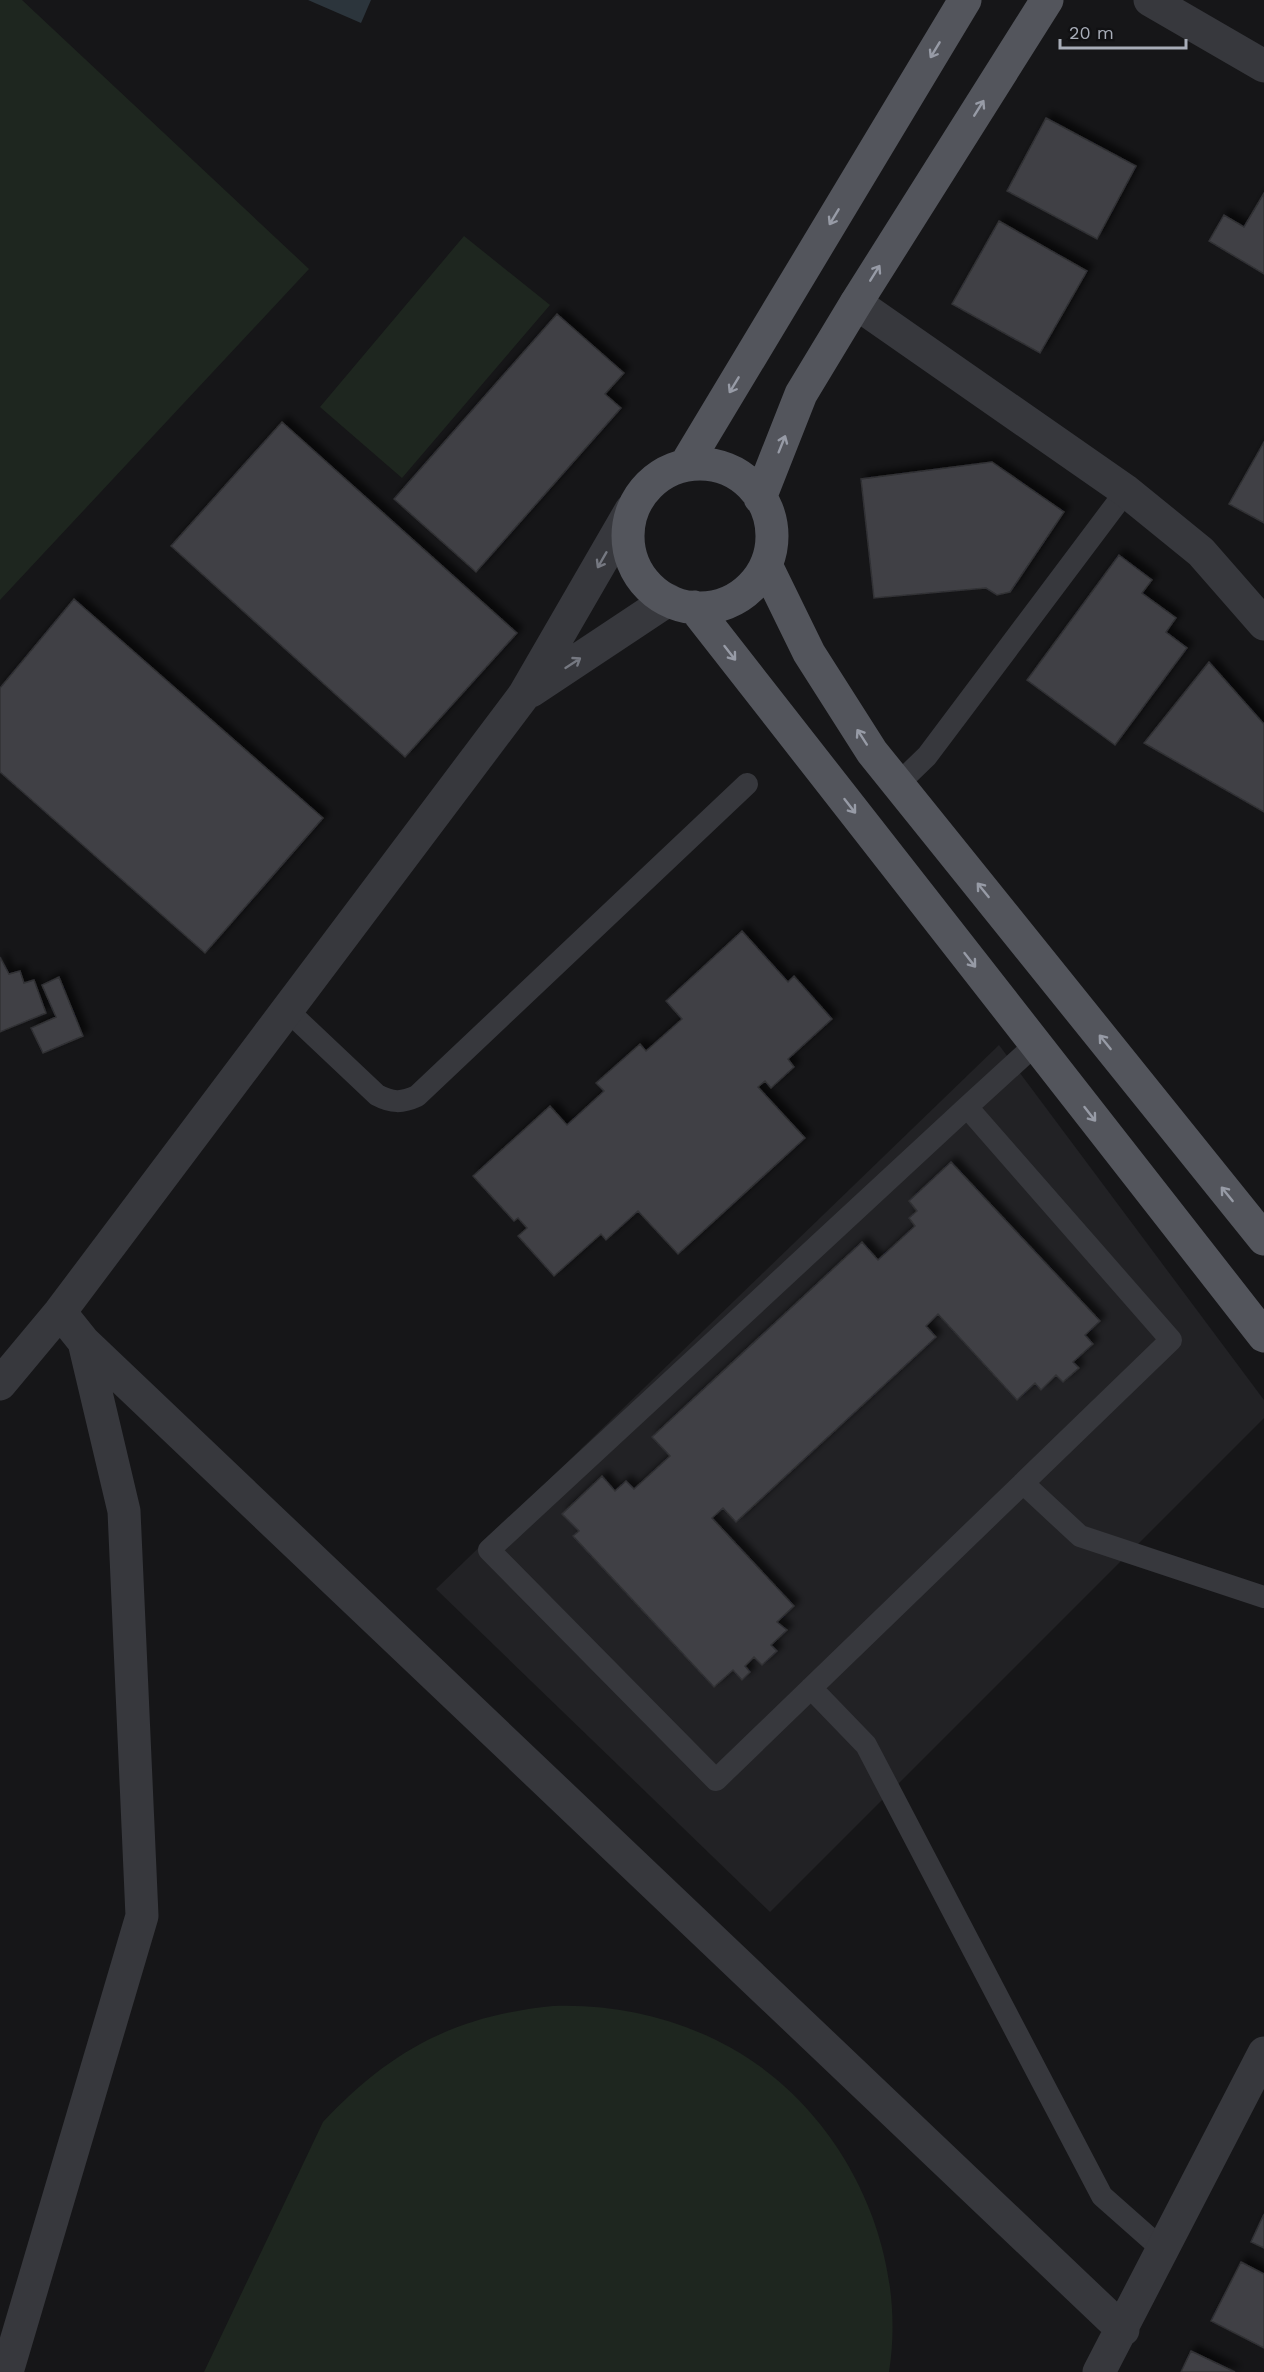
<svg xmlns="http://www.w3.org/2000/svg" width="1264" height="2372" font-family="'Work Sans',sans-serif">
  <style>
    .built { fill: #222225 }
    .green { fill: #1e261f }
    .water { fill: #2c353c }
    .building { fill: #404145; stroke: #303034; stroke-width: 1.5; filter: url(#shadow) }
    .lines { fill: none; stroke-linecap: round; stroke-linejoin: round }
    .lane { stroke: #37383d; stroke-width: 22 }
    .street { stroke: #37383d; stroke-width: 33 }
    .primary { stroke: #53555c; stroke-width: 33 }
    .oneway { stroke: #979ba6 }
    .oneway2 { stroke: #757881 }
  </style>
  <defs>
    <filter id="shadow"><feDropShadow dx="5.5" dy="-5.5" stdDeviation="3" flood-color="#0009"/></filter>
  </defs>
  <rect width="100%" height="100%" fill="#161618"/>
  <path class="built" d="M999,1045L1264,1400V1418L770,1912L436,1589Z"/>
  <path class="green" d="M0,0H22L309,269L0,600Z
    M464,236L550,305L402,478L320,407Z
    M553,2006C610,2004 664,2015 716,2040C836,2098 910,2240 889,2372H204L323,2122C391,2050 454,2016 553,2006Z"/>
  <path class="water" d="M308,0H371L361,23Z"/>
  <path class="building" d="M1046,118L1136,166L1097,239L1007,191Z
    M1264,193V274L1209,241L1224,215L1244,227Z
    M999,221L1087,271L1040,353L952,304Z
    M557,314L624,373L605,394L621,408L476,572L394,499Z
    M282,422L517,633L405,757L171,546Z
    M1264,442V523L1229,504Z
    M992,462L1064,512L1010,592L997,595L986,588L874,598L861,479Z
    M1119,555L1152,580L1142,593L1176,618L1166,632L1187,648L1115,745L1027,680Z
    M74,599L323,818L205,953L0,772V688Z
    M1209,662L1264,724V812L1144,743Z
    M742,931L788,982L794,976L832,1019L788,1059L794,1067L771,1088L765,1081L758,1087L805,1138L678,1254L638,1211L606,1240L601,1234L554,1276L518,1236L527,1228L518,1218L514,1221L473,1176L550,1106L567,1125L604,1091L596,1083L640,1044L646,1051L682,1019L666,1001Z
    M0,957L9,974L20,971L24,983L34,980L46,1013L0,1032Z
    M59,977L83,1036L43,1053L31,1028L56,1017L42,985Z
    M951,1162L1100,1321L1085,1335L1093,1344L1073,1362L1079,1368L1063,1382L1056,1375L1041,1390L1035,1383L1017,1400L938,1314L926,1326L936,1337L736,1522L723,1508L712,1518L794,1606L777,1622L787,1630L771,1645L777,1651L762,1665L754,1657L745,1666L750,1672L742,1680L733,1670L714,1687L573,1536L579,1531L562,1514L602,1476L615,1491L626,1481L634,1489L670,1456L652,1437L862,1242L878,1260L915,1226L909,1218L917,1211L909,1201Z
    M1264,2214V2248L1251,2242Z
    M1241,2262L1264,2274V2348L1211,2321Z
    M1191,2351L1235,2372H1181Z"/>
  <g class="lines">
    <path class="lane" d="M898,784L927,756L1126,491
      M287,1010L377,1095C392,1103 402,1103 417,1096L747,784
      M967,1107L1171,1340L716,1780L489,1550L967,1107L1036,1044
      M1023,1483L1080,1536L1264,1597
      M811,1688L866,1745L1102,2196L1163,2250"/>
    <path class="street" d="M1150,0L1264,66
      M856,303L1126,491L1201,552L1264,624
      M531,691L668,600
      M60,1312L84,1342L1123,2330
      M0,1384L60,1312L524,695L631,510
      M7,2372L142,1916L124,1511L84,1342
      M1099,2372L1264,2053"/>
    <path class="primary" d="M686,464L965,0
      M628 536a72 72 0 1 1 144 0a72 72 0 1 1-144 0Z
      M760,498L801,394L856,303L1047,0
      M766,565L809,653L872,752L1264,1239
      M694,607L1264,1336"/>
  </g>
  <defs><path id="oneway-shaft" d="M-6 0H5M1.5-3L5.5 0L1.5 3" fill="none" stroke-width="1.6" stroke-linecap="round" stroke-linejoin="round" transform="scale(1.5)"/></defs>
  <g class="oneway">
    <use href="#oneway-shaft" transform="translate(935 50) rotate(121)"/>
    <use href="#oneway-shaft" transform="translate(979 108) rotate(-58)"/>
    <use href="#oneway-shaft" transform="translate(834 217) rotate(121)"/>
    <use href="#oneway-shaft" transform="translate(875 273) rotate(-58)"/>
    <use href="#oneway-shaft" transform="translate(734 385) rotate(121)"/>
    <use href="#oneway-shaft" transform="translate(782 444) rotate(-68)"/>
    <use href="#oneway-shaft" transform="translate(730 653) rotate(52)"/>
    <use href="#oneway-shaft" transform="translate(862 737) rotate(-123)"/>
    <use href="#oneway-shaft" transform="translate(850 806) rotate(52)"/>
    <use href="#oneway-shaft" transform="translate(983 890) rotate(-129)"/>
    <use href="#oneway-shaft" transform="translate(970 960) rotate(52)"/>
    <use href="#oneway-shaft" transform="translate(1105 1042) rotate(-129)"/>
    <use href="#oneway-shaft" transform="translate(1090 1114) rotate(52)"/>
    <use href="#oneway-shaft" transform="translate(1227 1194) rotate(-129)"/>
  </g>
  <g class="oneway2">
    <use href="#oneway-shaft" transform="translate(602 560) rotate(120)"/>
    <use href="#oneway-shaft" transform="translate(573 663) rotate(-33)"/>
  </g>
  <path d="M1060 39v9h126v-9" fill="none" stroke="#a8adb8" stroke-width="3"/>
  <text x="1069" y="39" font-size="18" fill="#a8adb8" stroke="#111113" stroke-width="4.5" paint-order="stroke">20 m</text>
</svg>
